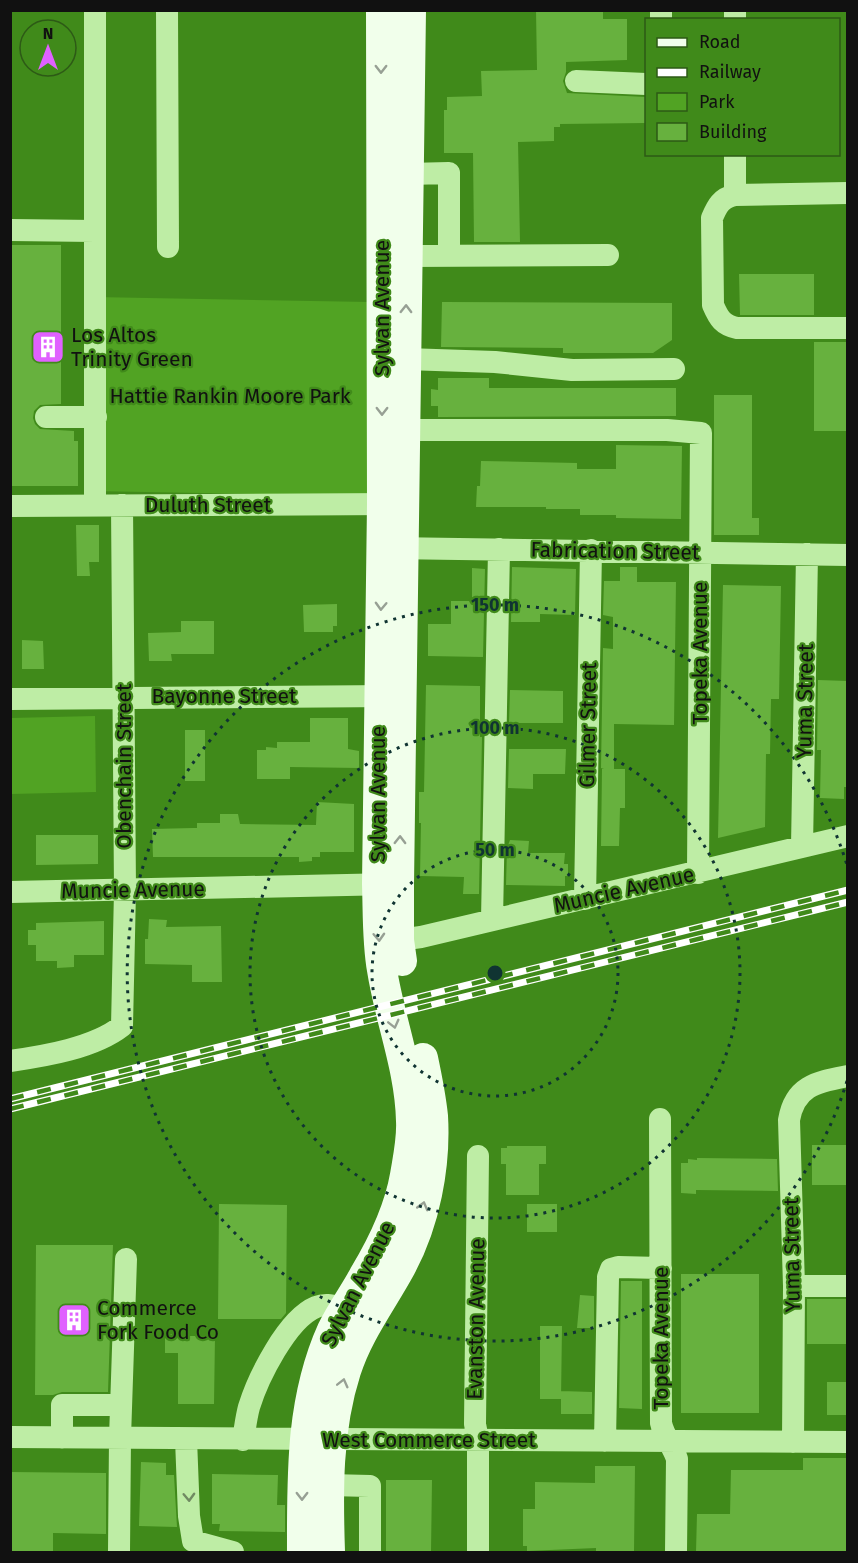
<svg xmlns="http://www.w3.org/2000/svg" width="858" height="1563" font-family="'Fira Sans',sans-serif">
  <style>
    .green { fill: #51a323 }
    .building { fill: #67b13e }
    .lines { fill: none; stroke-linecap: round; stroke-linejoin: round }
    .minor { stroke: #beeda5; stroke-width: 22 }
    .major { stroke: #f1ffeb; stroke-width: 30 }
    .rail-casing { stroke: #fff; stroke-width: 7 }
    .rail { stroke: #408a1a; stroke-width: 4.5; stroke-dasharray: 14; stroke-linecap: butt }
    .oneway { stroke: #97a094 }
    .oneway2 { stroke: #708a62 }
    .ring { fill: none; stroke: #103432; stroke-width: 3; stroke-dasharray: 3 6 }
    .labels { text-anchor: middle; stroke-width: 4.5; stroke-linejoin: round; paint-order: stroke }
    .street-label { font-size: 21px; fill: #111; stroke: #408a1a }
    .poi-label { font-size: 21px; fill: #111; stroke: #408a1a; text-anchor: start }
    .park-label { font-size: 21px; fill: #111; stroke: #408a1a }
    .centre { fill: #103432; stroke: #408a1a; stroke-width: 3 }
    .ring-label { font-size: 18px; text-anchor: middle; font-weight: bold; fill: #103432; stroke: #408a1a; stroke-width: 4.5; stroke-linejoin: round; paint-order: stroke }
  </style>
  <rect width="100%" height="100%" fill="#408a1a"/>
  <path class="green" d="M94,297L370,302L367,496L91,491Z
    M95,716L96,792L11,794V718Z"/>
  <path class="building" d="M536,10H603V19H627V60L566,62V72L563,81L567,93L646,97V123L560,124V127H554V141L518,142L520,242H474L473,153H444V110H447V97L482,96L481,71L537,70Z
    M10,245H61V404L40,405L34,411L33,418L35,424L40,429L74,431V441H78V486H10Z
    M739,274H814V315H740Z
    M442,302L672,303V340L653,353H563V348L441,347Z
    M814,342H848V431H814Z
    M438,378H489V388H676V416L438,417V406H431V389L438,390Z
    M714,395H752V518H759V535H714Z
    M616,445L682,446L681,519L616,518V515H580V509H546V507H476L477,486H480L481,461L577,463V469H616Z
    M76,525H99V562H89L90,576H77Z
    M512,567L576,569L575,615L540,614V622H511Z
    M620,567H637V582H676L674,725L614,724V769H625V808H620L619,846H601L602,769H604L601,768L603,648L613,649V617L603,615L604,581H620Z
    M472,568L485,569L483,657L428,656V624H451V601H472Z
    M723,585L781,586L779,699H771L770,754H766L765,827L718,838Z
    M337,604V626H333V632H304L303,605Z
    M181,621H214V654H171L172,661H149L148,633L181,632Z
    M22,640L43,641L44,669H22Z
    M818,680L848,681V787H844V799L820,798L821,750H817Z
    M426,685L480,686V737H482L479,894H463L464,877L420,876L421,823H419V792H424Z
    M510,690L563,691V723H509Z
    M310,718H348V749L359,751V768L290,767V779H257V750H266V747L277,748V742H310Z
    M185,730H205V781H185Z
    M509,749H566L565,774H533V789L508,788Z
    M317,802L354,804V852H320V857H312V861L299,862V857H153L152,829L193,828H197V823H220V814H238L240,824L316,825Z
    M36,835H98V864L36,865Z
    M510,840L529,841L528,853H565L564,864H568V876H565V886L506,885L507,848Z
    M149,919L167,920L166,927L221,926L222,982H192V965L145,964V939H148Z
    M104,921V955H74V967L57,968V961H36V945H28V930H36V923Z
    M812,1145H848V1185H812Z
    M507,1146H546V1164H539V1195H506V1164H501V1148H507Z
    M697,1158L777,1159L778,1191L696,1190V1194L681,1193V1163H688V1159L697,1160Z
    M219,1204L287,1205L286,1313L281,1319H218Z
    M527,1204H557V1232H527Z
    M36,1245H113L108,1392H62L53,1395H35Z
    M681,1274H759V1413H681Z
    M621,1281H642V1409L619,1408Z
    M580,1295L594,1296V1328H577Z
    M807,1299H848V1344H807Z
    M540,1326H562L561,1399H540Z
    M165,1334H178V1336H215L214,1404H178V1353H165Z
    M827,1382H848V1415H827Z
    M561,1391L592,1392V1414H561Z
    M803,1458H848V1552H696L697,1514H730L731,1470H803Z
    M141,1462L166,1463V1475H174L177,1527L139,1526Z
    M595,1466H635L634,1552H596V1548L527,1551V1546H523V1509H535V1482L595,1483Z
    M10,1472L106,1473V1534L53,1533V1552H10Z
    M212,1474L278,1475L277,1505H285V1532L219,1531L220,1524H212Z
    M386,1480H432L431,1552H386Z"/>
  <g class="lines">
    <path class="minor" d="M95,10V505
      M167,10L168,247
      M661,10V20
      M735,10V20
      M576,81L646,84
      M735,154V195C721,198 717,206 712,218L713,305C719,319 723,325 737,328H848
      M396,184L408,174L449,173V256
      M735,195L848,193
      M10,230L95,231
      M407,256L608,255
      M406,359L495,362L572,370L674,369
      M46,417H96
      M405,430H667L701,433L698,873
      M10,506L396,504
      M390,548L848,555
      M10,699L393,696
      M802,847L807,554
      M10,892L393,884
      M585,899L591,550
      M492,920L499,549
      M399,940L421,937L848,836
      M10,1061C45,1056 94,1048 122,1026L125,891L122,505
      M660,1119L661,1423C664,1437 673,1446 677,1459L676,1552
      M794,1286H848
      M10,1437L848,1442
      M62,1438V1405H121
      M186,1439L189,1516L193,1541L233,1552
      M243,1440C245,1429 246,1418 249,1407C258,1378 287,1319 316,1307C326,1303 334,1306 344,1308
      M605,1441L608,1277L611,1269L618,1267L661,1268
      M793,1442L794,1286L789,1120C795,1085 818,1082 848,1076
      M329,1485L370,1486V1552
      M119,1552L120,1438L126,1259
      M478,1552V1440L475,1424L478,1156"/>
    <path class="major" d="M402,961L399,940V884L411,10
      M302,1552C302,1477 300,1401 332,1330C341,1311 354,1294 364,1275C382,1245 399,1210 405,1175C408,1157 412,1139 411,1121C410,1069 390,1021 382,970C377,942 378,913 377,884L382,504L381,10
      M330,1552C328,1492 327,1430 346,1371C358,1333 382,1302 401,1267C425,1223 436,1166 433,1116C431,1097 427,1077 423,1058"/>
    <g class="rail-casing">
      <path id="rail" d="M10,1099L848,890
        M10,1109L848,902"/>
    </g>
    <use href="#rail" class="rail"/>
  </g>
  <defs><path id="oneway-chevron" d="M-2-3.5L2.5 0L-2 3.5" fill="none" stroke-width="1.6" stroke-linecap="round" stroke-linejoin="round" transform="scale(1.5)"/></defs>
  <g class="oneway">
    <use href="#oneway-chevron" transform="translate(381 69) rotate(90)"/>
    <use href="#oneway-chevron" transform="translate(406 309) rotate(-89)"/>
    <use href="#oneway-chevron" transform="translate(382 411) rotate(90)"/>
    <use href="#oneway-chevron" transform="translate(381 606) rotate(92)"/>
    <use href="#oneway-chevron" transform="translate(400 840) rotate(-89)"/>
    <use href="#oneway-chevron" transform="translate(379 937) rotate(87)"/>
    <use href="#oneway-chevron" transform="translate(394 1024) rotate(76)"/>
    <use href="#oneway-chevron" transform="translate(423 1206) rotate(-75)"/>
    <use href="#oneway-chevron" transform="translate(343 1383) rotate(-76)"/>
    <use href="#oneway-chevron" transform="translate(302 1496) rotate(90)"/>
  </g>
  <use class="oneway2" href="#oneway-chevron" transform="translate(189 1497) rotate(88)"/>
  <g class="ring">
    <circle cx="495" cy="973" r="123"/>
    <circle cx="495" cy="973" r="245"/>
    <path d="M847 1081A368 368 0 1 1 847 865"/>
  </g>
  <defs>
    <g id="building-square" transform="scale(1.725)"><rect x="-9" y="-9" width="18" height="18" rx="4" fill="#e061ff" stroke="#408a1a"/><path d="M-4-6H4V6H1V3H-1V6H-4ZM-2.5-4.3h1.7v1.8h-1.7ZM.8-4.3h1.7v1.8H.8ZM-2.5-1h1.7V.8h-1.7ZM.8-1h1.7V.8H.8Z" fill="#fff"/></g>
  </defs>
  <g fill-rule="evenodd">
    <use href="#building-square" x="48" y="347"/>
    <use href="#building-square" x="74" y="1320"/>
  </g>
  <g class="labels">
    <g class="street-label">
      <text transform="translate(382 308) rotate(-90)" y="7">Sylvan Avenue</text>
      <text x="208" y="512">Duluth Street</text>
      <text transform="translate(615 551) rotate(1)" y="7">Fabrication Street</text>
      <text transform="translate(700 653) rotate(-90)" y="7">Topeka Avenue</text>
      <text x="224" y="703">Bayonne Street</text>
      <text transform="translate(805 701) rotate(-89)" y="7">Yuma Street</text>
      <text transform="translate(588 725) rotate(-89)" y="7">Gilmer Street</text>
      <text transform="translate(124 766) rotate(-90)" y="7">Obenchain Street</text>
      <text transform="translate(378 794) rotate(-90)" y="7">Sylvan Avenue</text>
      <text transform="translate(133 890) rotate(-1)" y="7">Muncie Avenue</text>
      <text transform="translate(624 890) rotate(-13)" y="7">Muncie Avenue</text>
      <text transform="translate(792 1255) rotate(-91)" y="7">Yuma Street</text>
      <text transform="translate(358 1284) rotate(-63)" y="7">Sylvan Avenue</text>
      <text transform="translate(476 1319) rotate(-89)" y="7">Evanston Avenue</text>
      <text transform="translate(661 1338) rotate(-90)" y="7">Topeka Avenue</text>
      <text x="429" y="1447">West Commerce Street</text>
    </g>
    <g class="poi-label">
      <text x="71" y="342">Los Altos<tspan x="71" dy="24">Trinity Green</tspan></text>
      <text x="97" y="1315">Commerce<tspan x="97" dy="24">Fork Food Co</tspan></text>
    </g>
    <g class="park-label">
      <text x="230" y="403">Hattie Rankin Moore Park</text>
    </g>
  </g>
  <circle cx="495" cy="973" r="9" class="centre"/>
  <g class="ring-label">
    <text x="495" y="611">150 m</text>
    <text x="495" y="734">100 m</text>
    <text x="495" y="856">50 m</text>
  </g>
  <rect width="858" height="1563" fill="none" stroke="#111111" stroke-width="24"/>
  <rect x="645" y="18" width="195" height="138" fill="#408a1a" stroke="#2d5a16" stroke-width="1.5"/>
  <rect x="657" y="38" width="30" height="9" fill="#f1ffeb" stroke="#2d5a16" stroke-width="1.5"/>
  <text x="699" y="48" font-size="18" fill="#111111">Road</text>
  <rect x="657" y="68" width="30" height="9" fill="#ffffff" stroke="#2d5a16" stroke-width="1.5"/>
  <text x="699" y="78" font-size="18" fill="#111111">Railway</text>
  <rect x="657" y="93" width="30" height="18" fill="#51a323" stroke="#2d5a16" stroke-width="1.5"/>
  <text x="699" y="108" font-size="18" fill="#111111">Park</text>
  <rect x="657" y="123" width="30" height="18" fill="#67b13e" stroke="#2d5a16" stroke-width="1.5"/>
  <text x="699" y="138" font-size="18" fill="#111111">Building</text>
  <g transform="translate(48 48)"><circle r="28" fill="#408a1a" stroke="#2d5a16" stroke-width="1.5"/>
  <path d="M0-4.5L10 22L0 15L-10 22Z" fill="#e061ff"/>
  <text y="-9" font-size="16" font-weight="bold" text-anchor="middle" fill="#111111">N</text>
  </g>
</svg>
